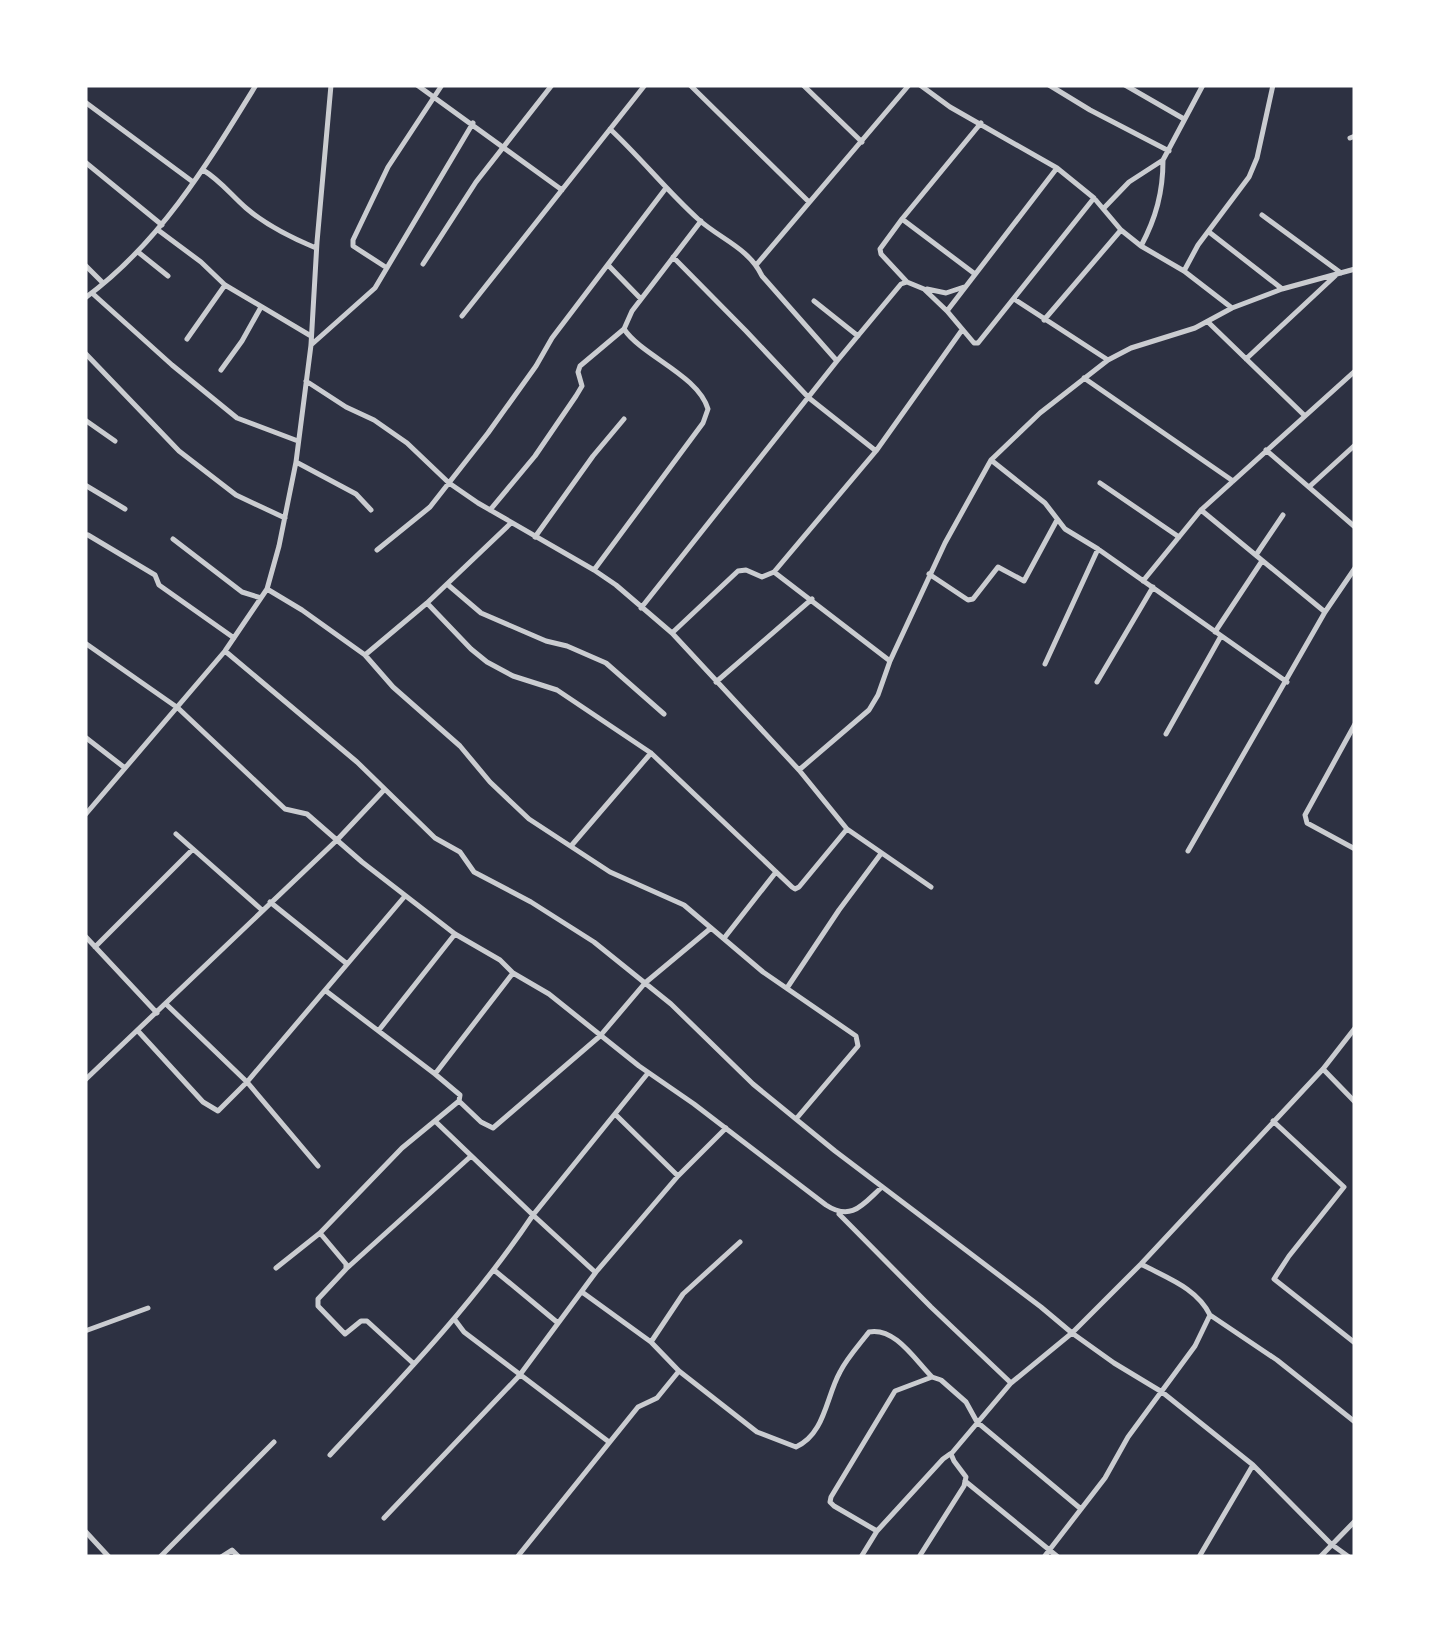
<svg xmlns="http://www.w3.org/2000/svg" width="1440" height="1642" font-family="Poppins,sans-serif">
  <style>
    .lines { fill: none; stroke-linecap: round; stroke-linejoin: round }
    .minor { stroke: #caccd0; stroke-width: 5 }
  </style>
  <rect width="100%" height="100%" fill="#2d3142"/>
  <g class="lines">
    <path class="minor" d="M417,85L562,190
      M690,85L809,202
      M803,85L862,142
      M920,85L950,107L1057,168L1094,198L1121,230L1141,246L1184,271L1232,308
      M1049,85L1090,110L1169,151
      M1125,85L1184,119
      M85,102L193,182
      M981,123L902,219L880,249L881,254L907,282L924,289L947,311L974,343H978L1094,198
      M610,129C641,158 667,191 698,219C720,239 749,248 762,276L837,361
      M1350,138L1355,136
      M85,162L162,225
      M203,170C220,180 231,195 246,208C266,225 292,238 316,248
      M1104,208L1129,182L1163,160L1203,85
      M1262,215L1341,273
      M902,219L975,274
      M158,230L201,262L225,285L311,336
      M1209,232L1281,288
      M1141,246C1156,218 1163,192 1163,160
      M138,252L168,276
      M673,257L746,331L809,398L876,451
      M423,264L476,182L552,85
      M757,264L909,85
      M85,265L103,283
      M609,266L641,299
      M387,268L353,246V240L388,167L442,85
      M1184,271L1198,245L1249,177L1257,158L1273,85
      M927,289L946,293L964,287
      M92,293L172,365L237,418L298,441
      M85,298C160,243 208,163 256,85
      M1014,299L1108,360
      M814,301L858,336
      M947,311L1057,168
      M462,316L645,85
      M1044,320L1121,230
      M1208,322L1305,416
      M187,339L225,285
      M311,345L375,288L473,123
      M85,353L179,451L236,495L285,518
      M1246,359L1335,276
      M221,370L242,341L261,307
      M1084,378L1233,481
      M306,381L346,407L374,420L407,443L449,483L478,503L594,570L616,585L672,633L799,770L847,829L931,887
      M85,420L115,441
      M1266,450L1355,527
      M991,460L1045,503L1065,529L1098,549L1287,682
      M296,462L356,494L371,510
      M1100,483L1179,537
      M85,485L125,509
      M1309,487L1355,445
      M490,510L535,456L576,396L582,386L578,372L580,366L624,329L632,311L701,221
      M1201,510L1325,612
      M88,535L155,575L159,585L234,638
      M535,537L593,456L624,419
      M173,539L242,592L261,598
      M377,550L430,507L488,433L536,366L552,338L666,188
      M1256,555L1283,515
      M594,570L703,423L708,409C698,375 642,356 624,329
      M774,572L890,661
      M929,574L968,600L973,599L998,567L1024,581L1057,520
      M1143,581L1201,510L1355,371
      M447,584L481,613L546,641L567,646L606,663L664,714
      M267,589L302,610L365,655L393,687L460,746L490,782L529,819L610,872L684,905L763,972L856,1036L858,1046L796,1119
      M427,603L471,649L487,662L513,676L557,690L651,753L792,887L795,889L799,887L847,829
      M641,608L837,361L901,284L907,282
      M1215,632L1262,561
      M672,633L738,571L746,570L762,577L774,572L876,451L962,330
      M85,643L178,708L285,809L307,814L362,862L455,934L500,960L513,973L549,994L639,1066L694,1104L826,1205C852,1222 863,1204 882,1187
      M225,651L357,762L435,838L460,852L474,872L531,902L594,942L671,1004L753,1084L835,1151L1041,1307L1072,1333L1114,1363L1162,1392L1253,1465L1331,1544L1349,1557
      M365,655L427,603L511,523
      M1045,664L1098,549
      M716,682L812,599
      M1097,682L1153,587
      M1355,724L1305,815L1307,823L1355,849
      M1166,734L1221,636
      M85,737L125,768
      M799,770L869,710L878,695L890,661L945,543L991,460L1040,413L1108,360L1131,348L1195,328L1232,308L1282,289L1355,269
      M85,815L225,651L267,589L279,546L296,462L311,345L317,242L331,85
      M176,834L262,910
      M571,846L651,753
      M1188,851L1325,612L1355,568
      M270,902L346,963
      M85,936L157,1013
      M725,937L776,872
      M95,947L193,849
      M513,973L435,1074L460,1095L459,1101L481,1122L493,1128L600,1036L645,983L711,928
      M787,988L839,910L880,855
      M326,991L435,1074
      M166,1004L247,1082L318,1166
      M379,1030L455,934
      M138,1031L203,1102L218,1111L247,1082L405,896
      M1323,1069L1355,1102
      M85,1080L337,840L384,790
      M615,1114L678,1176
      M1273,1121L1344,1187L1289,1256L1274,1279L1355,1343
      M839,1214L931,1307L1011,1383L1072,1333L1141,1264L1323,1069L1355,1028
      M320,1233L346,1264V1269L318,1299V1306L345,1334L361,1321H367L414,1364
      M276,1268L320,1233L402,1148L459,1101
      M346,1269L470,1157
      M494,1270L558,1323
      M595,1272L533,1215L648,1073
      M582,1292L651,1342L679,1371L757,1432L796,1447C825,1434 826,1397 840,1372C847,1358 859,1345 869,1332C895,1327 915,1360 932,1377
      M1210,1315L1277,1360L1355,1422
      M455,1320L464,1332L609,1442
      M85,1331L148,1308
      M651,1342L683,1294L740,1242
      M330,1455C402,1378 474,1303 533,1215L436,1122
      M965,1481L1058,1557
      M384,1518L519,1376L596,1272L678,1176L726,1128
      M85,1531L109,1557
      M877,1531L834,1506L830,1502L831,1497L895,1391L932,1377L941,1380L966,1402L977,1422L1081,1509
      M518,1556L638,1407L657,1398L679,1371
      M160,1557L274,1442
      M221,1557L232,1550L239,1557
      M861,1557L877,1531L943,1459L950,1454
      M919,1557L964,1486L966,1477L954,1461L951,1454L1011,1383
      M1044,1557L1105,1478L1128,1437L1195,1346L1210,1315C1197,1288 1167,1278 1141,1264
      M1199,1557L1253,1465
      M1320,1557L1355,1521"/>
  </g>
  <rect width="1440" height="1642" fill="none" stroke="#ffffff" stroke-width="175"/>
</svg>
